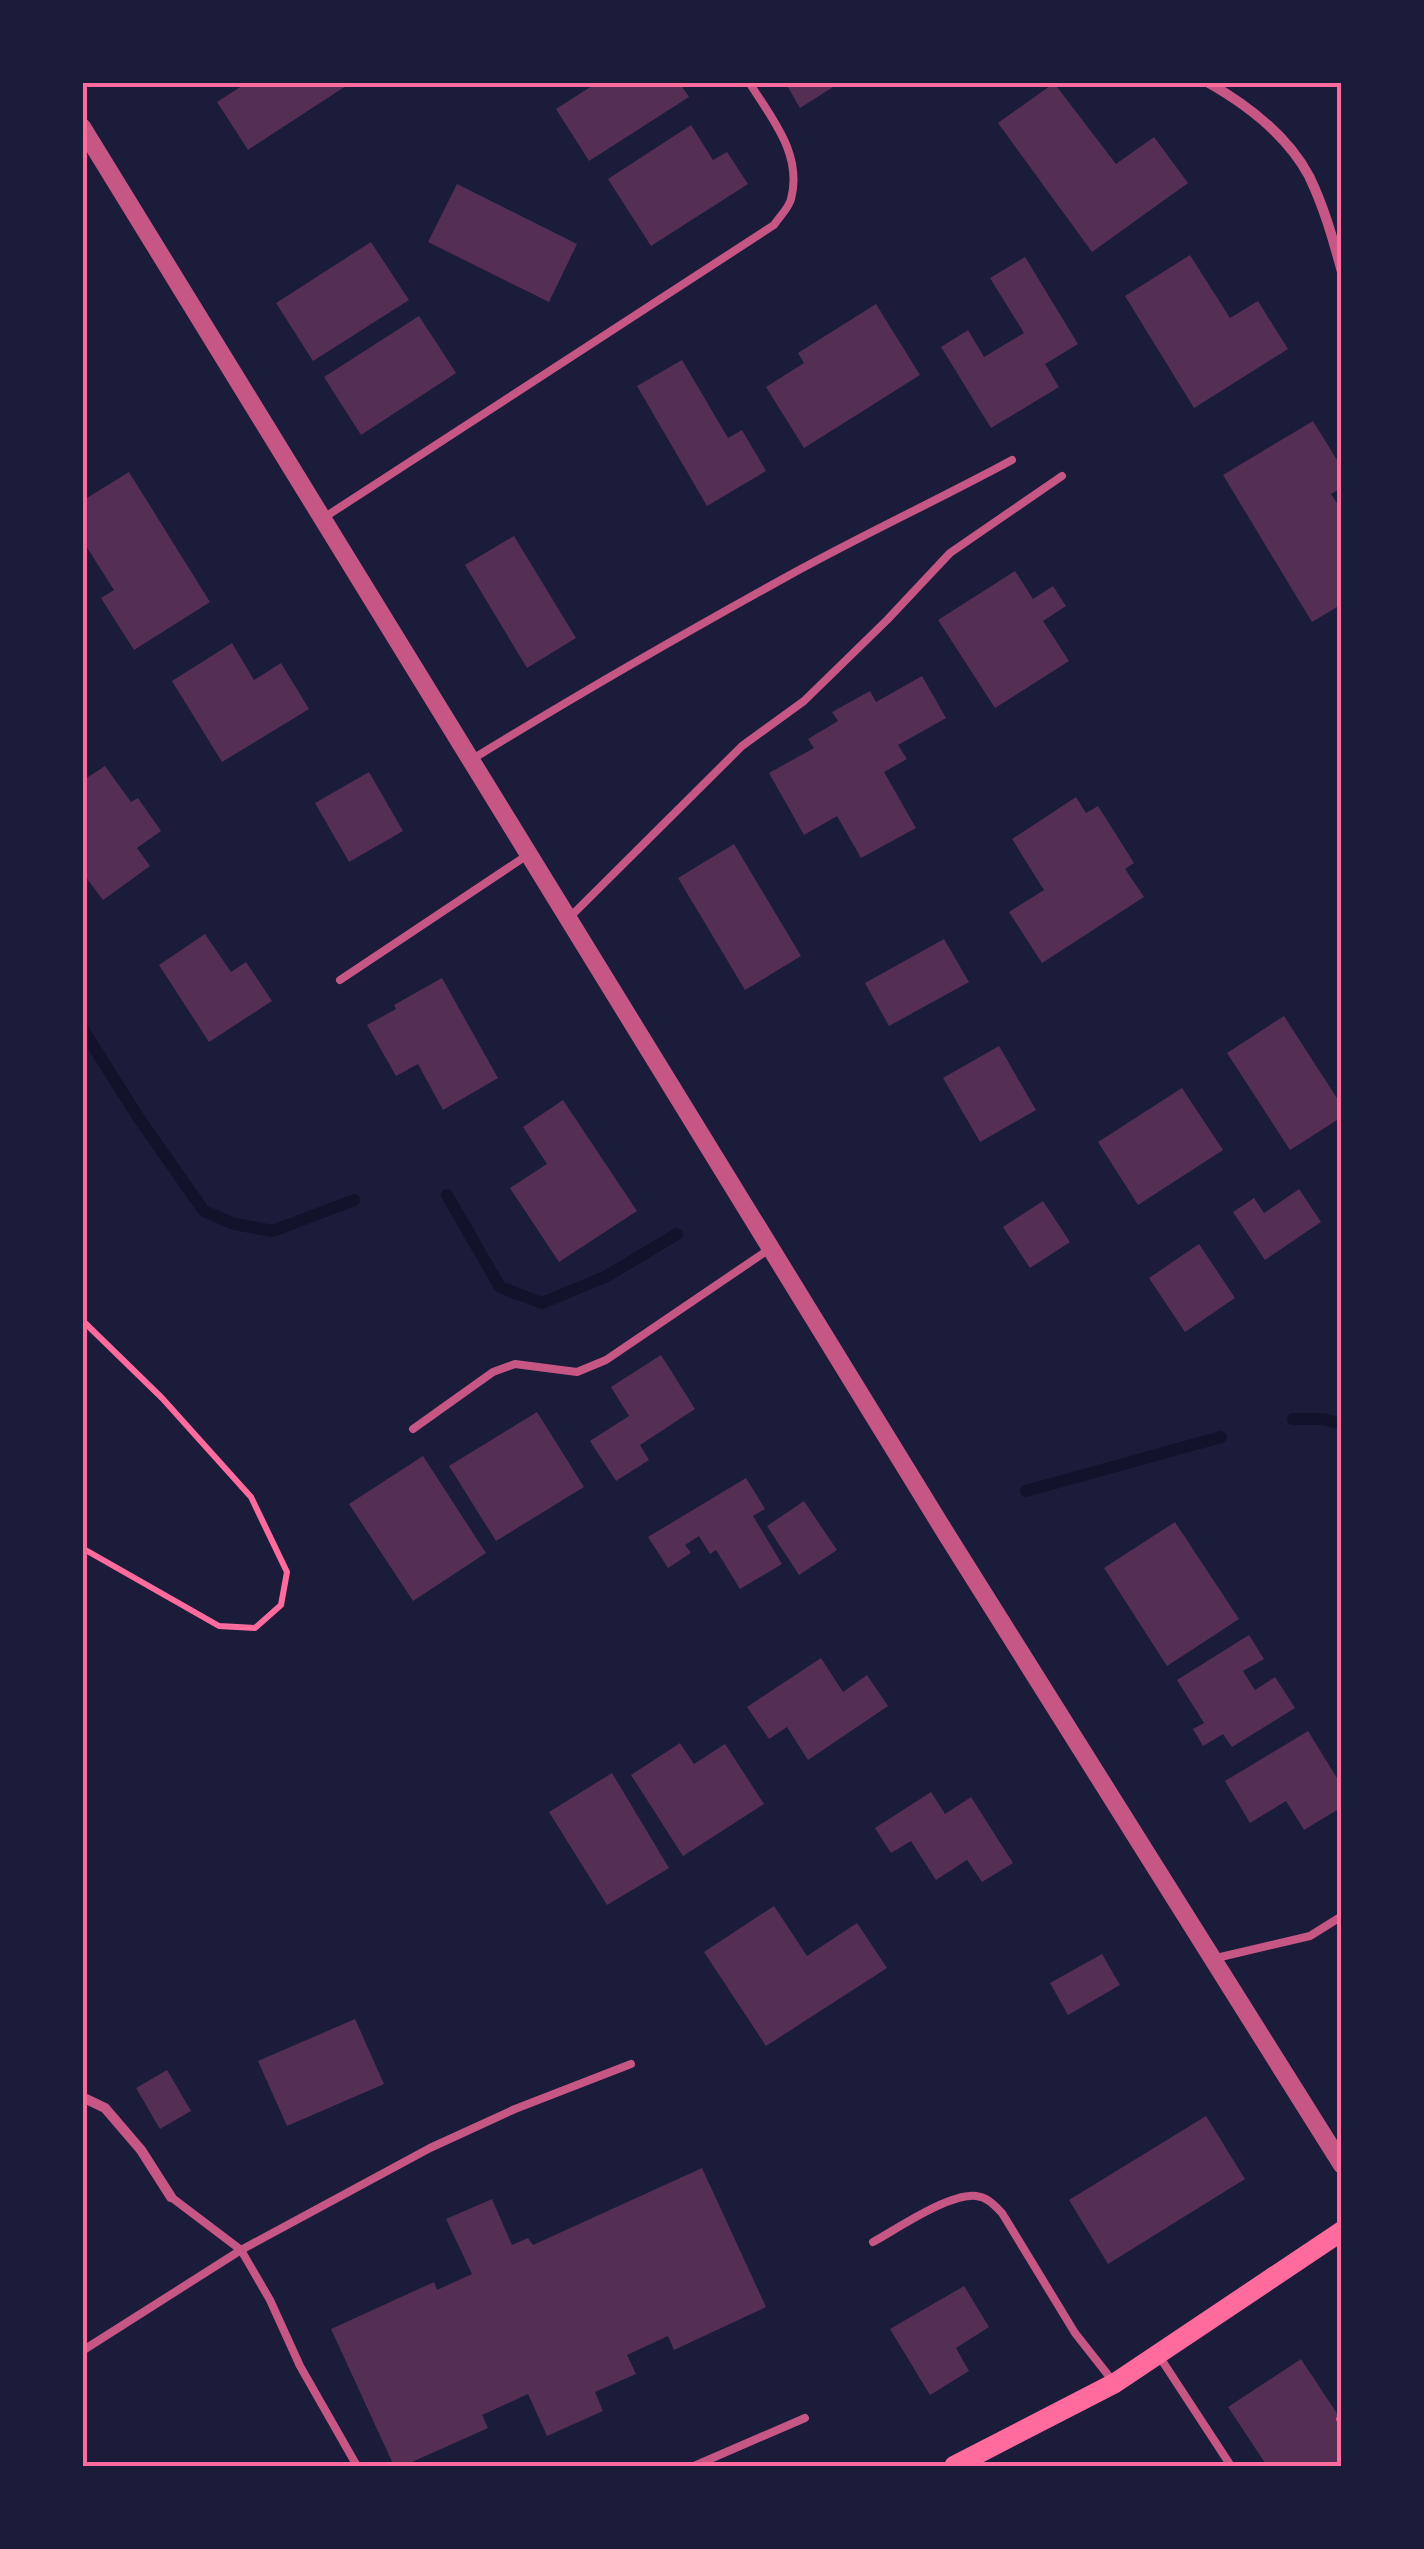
<svg xmlns="http://www.w3.org/2000/svg" width="1424" height="2549" font-family="'Noto Serif',serif">
  <style>
    .lines { fill: none; stroke-linecap: round; stroke-linejoin: round }
    .stream { stroke: #12122b; stroke-width: 12 }
    .building { fill: #542f53 }
    .path { stroke: #ff6b9d; stroke-width: 6 }
    .service { stroke: #c65784; stroke-width: 8 }
    .minor { stroke: #c65784; stroke-width: 10 }
    .tertiary { stroke: #c65784; stroke-width: 18 }
    .secondary { stroke: #ff6b9d; stroke-width: 20 }
    .neatline { fill: none; stroke: #ff6b9d; stroke-width: 4 }
  </style>
  <rect width="100%" height="100%" fill="#1b1b3a"/>
  <g class="lines">
    <path class="stream" d="M82,1028L138,1117L204,1211L234,1224L273,1231L354,1200
      M447,1195L500,1287L542,1303L607,1276L677,1234
      M1293,1419H1323L1342,1424
      M1026,1491L1221,1437"/>
  </g>
  <path class="building" d="M248,82H352L248,150L217,102Z
    M598,82H679L689,97L589,161L556,109Z
    M785,82H841L800,108Z
    M1054,83L1116,164L1154,137L1188,183L1092,252L998,123Z
    M691,125L713,160L727,152L748,184L651,246L608,179Z
    M457,184L577,244L549,302L428,242Z
    M371,242L409,300L313,361L276,303Z
    M1190,255L1230,318L1258,301L1288,349L1194,408L1125,296Z
    M1025,257L1078,344L1045,364L1059,387L991,428L941,347L968,330L984,357L1024,333L990,278Z
    M876,304L920,375L804,448L766,387L804,363L798,353Z
    M419,316L456,373L361,435L324,377Z
    M682,360L728,438L742,430L766,471L707,506L637,386Z
    M1313,421L1342,468V488L1331,494L1342,511V604L1312,622L1223,475Z
    M129,472L210,602L134,650L101,598L114,590L86,546L82,548V501Z
    M514,536L576,638L527,668L465,565Z
    M1015,571L1033,599L1053,586L1066,606L1043,621L1069,661L995,708L938,620Z
    M232,643L254,680L281,663L309,709L222,762L172,681Z
    M922,676L946,718L898,745L907,759L884,772L916,828L861,858L837,816L804,835L769,773L814,748L808,739L838,721L832,712L870,691L876,702Z
    M105,766L131,802L138,798L161,831L137,848L150,866L103,900L82,872V781Z
    M369,772L403,831L349,862L315,803Z
    M1076,797L1086,813L1098,806L1134,863L1125,869L1144,897L1042,963L1009,912L1044,890L1012,839Z
    M734,844L801,956L745,990L678,878Z
    M205,934L231,972L246,962L272,1001L209,1042L159,965Z
    M944,939L969,982L889,1026L865,983Z
    M442,978L498,1078L443,1110L418,1064L396,1076L367,1025L396,1009L394,1005Z
    M1284,1016L1342,1106V1117L1290,1150L1227,1053Z
    M999,1046L1036,1110L980,1142L943,1078Z
    M1182,1088L1223,1150L1138,1205L1098,1142Z
    M563,1100L637,1211L559,1262L510,1188L547,1164L523,1127Z
    M1299,1189L1321,1222L1265,1260L1233,1212L1254,1198L1264,1213Z
    M1043,1201L1070,1242L1030,1268L1003,1227Z
    M1199,1244L1235,1298L1185,1332L1149,1278Z
    M661,1355L695,1409L640,1445L649,1460L616,1481L590,1441L629,1416L611,1387Z
    M537,1412L584,1487L496,1541L449,1466Z
    M423,1456L486,1553L413,1601L349,1504Z
    M746,1478L765,1509L753,1516L782,1564L740,1589L716,1550L710,1554L699,1536L685,1545L691,1553L668,1568L648,1537Z
    M804,1501L837,1550L799,1575L767,1526Z
    M1175,1522L1239,1619L1167,1666L1104,1568Z
    M1249,1635L1264,1659L1243,1671L1255,1690L1275,1677L1295,1708L1232,1747L1223,1734L1203,1746L1193,1729L1204,1723L1177,1680Z
    M821,1658L843,1692L867,1675L888,1706L808,1760L787,1727L769,1739L747,1707Z
    M1308,1731L1342,1786V1807L1304,1830L1286,1801L1250,1823L1225,1781Z
    M680,1743L694,1764L725,1744L764,1804L683,1856L631,1775Z
    M612,1773L669,1868L607,1905L549,1812Z
    M931,1792L945,1814L971,1797L1013,1863L982,1882L967,1860L936,1880L911,1841L891,1853L875,1828Z
    M774,1906L807,1956L857,1923L887,1968L766,2046L704,1952Z
    M1102,1954L1120,1985L1068,2015L1050,1983Z
    M355,2019L384,2084L287,2126L258,2061Z
    M167,2070L191,2111L160,2129L136,2088Z
    M1206,2116L1245,2179L1108,2264L1069,2200Z
    M702,2168L766,2307L674,2350L668,2336L627,2355L636,2374L595,2392L603,2411L547,2436L528,2394L482,2415L488,2428L403,2466H394L331,2329L434,2282L437,2290L472,2274L446,2219L492,2199L512,2245L528,2238L533,2245Z
    M964,2286L989,2327L956,2348L969,2371L930,2395L890,2329Z
    M1301,2359L1342,2421V2466H1267L1228,2407Z"/>
  <g class="lines">
    <path class="path" d="M82,1320L162,1398L251,1497L287,1572L281,1605L255,1628L219,1626L82,1548"/>
    <path class="service" d="M325,517L774,225C779,217 789,208 791,199C803,154 771,118 749,82
      M471,760C575,696 681,635 788,576C862,535 938,500 1012,460
      M568,919L742,746L804,701L887,620L950,553L1062,476
      M340,980L529,854
      M413,1429L493,1372L515,1364L577,1372L606,1360L771,1248
      M1212,1959L1310,1936L1342,1916
      M171,2197L241,2250L270,2300L300,2366L357,2466
      M873,2242C897,2229 949,2193 976,2196C987,2197 994,2205 1002,2213L1075,2333L1112,2380
      M82,2351L241,2250L430,2148L515,2109L631,2064
      M1159,2356L1231,2466
      M1340,2419L1342,2417
      M694,2466L805,2418"/>
    <path class="minor" d="M1207,82C1246,104 1287,135 1309,176C1324,207 1333,239 1342,272
      M82,2097L105,2108L141,2150L171,2197"/>
    <path class="tertiary" d="M82,127L945,1532L1342,2165"/>
    <path class="secondary" d="M954,2466L1115,2383L1342,2231"/>
  </g>
  <rect width="1424" height="2549" fill="none" stroke="#1b1b3a" stroke-width="170"/>
  <rect x="85" y="85" width="1254" height="2379" class="neatline"/>
</svg>
